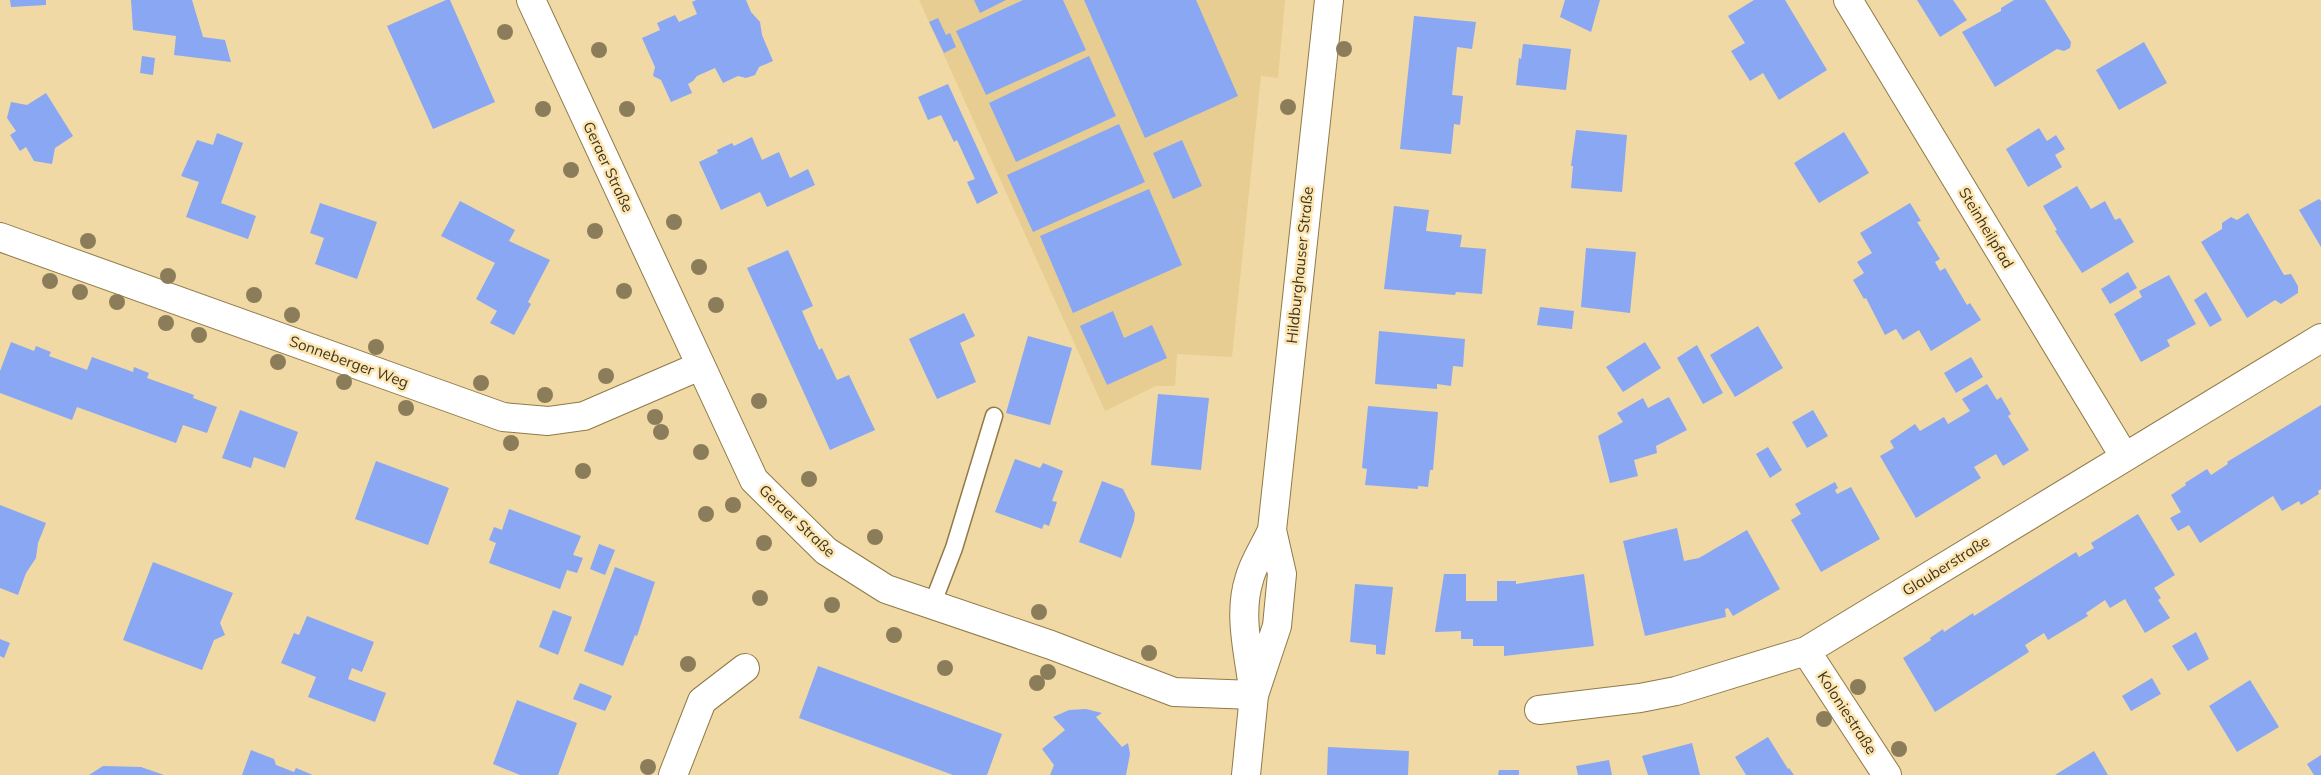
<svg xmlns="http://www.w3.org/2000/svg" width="2321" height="775" font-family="Mulish,sans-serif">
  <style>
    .built { fill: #e7cd91 }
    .building { fill: #89a7f3 }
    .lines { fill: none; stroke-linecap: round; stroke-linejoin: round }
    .service-casing { stroke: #8f7a48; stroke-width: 19 }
    .minor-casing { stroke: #8f7a48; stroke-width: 30 }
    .secondary-casing { stroke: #8f7a48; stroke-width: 30 }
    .service { stroke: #fff; stroke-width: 16 }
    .minor { stroke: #fff; stroke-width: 28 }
    .secondary { stroke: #fff; stroke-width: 28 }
    .tree { fill: #8c7d5a }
    .labels { text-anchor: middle; stroke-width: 5; stroke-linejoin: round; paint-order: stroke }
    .street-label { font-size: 15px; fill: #3e3520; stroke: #fde6b1 }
  </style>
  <rect width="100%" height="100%" fill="#f0d9a4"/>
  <path class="built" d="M919,0H1285L1278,78L1261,76L1232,357L1177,354L1175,386H1156L1105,411Z"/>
  <path class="building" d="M10,0H46V5L11,7Z
    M131,0H192L203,37L225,40L231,62L174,55L176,36L133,30Z
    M446,0H450L495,102L433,129L387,26Z
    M696,0H746L751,12L760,22L762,35L773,61L759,67L755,75L746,78L738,76L723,83L715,68L697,76L693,81L688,84L692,93L671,102L661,80L653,76L655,67L642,38L660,30L657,23L675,15L679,22L697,14L692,2Z
    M974,0H1006L980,13Z
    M1023,0H1063L1086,50L986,95L956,31Z
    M1084,0H1196L1238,96L1145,138Z
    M1565,0H1600L1591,32L1560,17Z
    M1754,0H1785L1827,70L1779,100L1763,73L1750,81L1731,51L1745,43L1728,16Z
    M1917,0H1953L1967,20L1940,37Z
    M2014,0H2045L2071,42L2070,48L2064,51L2057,49L1995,87L1962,32L2001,11V8Z
    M1414,16L1476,22L1472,49L1457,47L1452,95L1463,96L1460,125L1454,124L1451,154L1400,149Z
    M938,18L946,35L950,33L956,47L944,53L929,22Z
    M2144,42L2167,83L2119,110L2096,70Z
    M1523,44L1571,49L1566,90L1516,85L1519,58L1521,59Z
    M142,56L155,58L153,75L140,73Z
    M1089,56L1116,116L1016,162L989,103Z
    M948,84L998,193L977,204L967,182L975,179L957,140L954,142L941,115L928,120L918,97Z
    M46,93L73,136L55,148L52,164L34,161L26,147L20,151L10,135L16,131L7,118L11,102L27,105Z
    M1119,124L1145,182L1033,232L1007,175Z
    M2039,128L2047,141L2056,135L2065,149L2055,155L2062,167L2028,187L2006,149Z
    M1576,130L1627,135L1622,192L1571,188L1573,166H1571Z
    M1844,132L1869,173L1819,203L1794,163Z
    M217,133L243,143L221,203L256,216L248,239L186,217L199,182L181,176L197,140L213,145Z
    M752,137L762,160L779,152L790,178L808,169L815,185L767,207L760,192L721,210L699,162L718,153L717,150L732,143L734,146Z
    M1182,140L1202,186L1173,199L1153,153Z
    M2077,186L2091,209L2105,201L2115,220L2120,218L2134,242L2082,273L2055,231L2057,230L2043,206Z
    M1149,189L1182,265L1073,313L1040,236Z
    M2319,199L2321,201V247L2299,210Z
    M460,201L515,230L509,241L550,260L528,302L531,304L514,335L490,323L497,311L476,299L495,263L441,236Z
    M320,203L377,222L357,279L315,264L324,238L310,233Z
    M1910,203L1921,221L1917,222L1940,259L1935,262L1940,271L1945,268L1967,305L1970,303L1981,320L1931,351L1919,330L1903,340L1896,329L1885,335L1866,298L1864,299L1853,280L1864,273L1857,262L1872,253L1860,233Z
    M1394,206L1429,210L1426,231L1462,235L1460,247L1486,249L1482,294L1456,292L1455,295L1384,289Z
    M2248,213L2284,275L2291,274L2298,286V293L2281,304L2275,300L2247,318L2201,242L2222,229V223L2231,217L2237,220Z
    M1586,248L1636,252L1630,313L1581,307Z
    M788,250L813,306L802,311L819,350L822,348L837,380L849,375L875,430L830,450L747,268Z
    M2128,272L2137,288L2110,304L2101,289Z
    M2169,275L2196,324L2167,340L2170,346L2141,362L2114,314L2142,297L2139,291Z
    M2206,292L2222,320L2210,327L2194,300Z
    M1540,307L1574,311L1572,329L1537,325Z
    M1113,311L1124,338L1152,325L1167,358L1107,385L1080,326Z
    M964,313L975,336L960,343L976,382L937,399L909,339Z
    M1758,326L1783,368L1735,397L1710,355Z
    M1379,331L1465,339L1463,367L1453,366L1451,386L1437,384V389L1375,384Z
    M1028,336L1072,348L1050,425L1006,413Z
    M11,342L34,351L36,346L51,352L49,356L87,370L92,357L133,372L134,367L149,373L147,378L194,395L193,398L217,407L207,433L183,425L176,443L77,407L72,420L0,393V371Z
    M1645,342L1661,368L1623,392L1606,367Z
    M1697,345L1723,393L1703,404L1677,358Z
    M1971,357L1983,377L1956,393L1944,373Z
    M1987,384L1997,400L2001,397L2011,414L2008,416L2029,450L2003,466L1996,454L1974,467L1981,478L1916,518L1880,456L1894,448L1890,441L1915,424L1920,431L1944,417L1948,424L1970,411L1962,399Z
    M1158,394L1209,398L1201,470L1151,465Z
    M1669,397L1687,430L1656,446L1657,453L1634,460L1638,476L1610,483L1598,436L1623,422L1617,413L1643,398L1648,408Z
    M2321,405V489L2318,491L2319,494L2301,505L2299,501L2282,511L2273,496L2200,543L2189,525L2178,531L2170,518L2181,512L2171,495L2186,485L2185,483L2207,469L2211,475L2228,464L2227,462Z
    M1368,406L1438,412L1433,470H1430L1428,487L1418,486V489L1365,485L1367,469L1362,468Z
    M240,410L298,432L285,468L254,457L251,468L222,458Z
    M1813,410L1828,436L1807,448L1792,422Z
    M1768,447L1782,470L1770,478L1756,454Z
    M1015,459L1040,468L1043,463L1063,471L1052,501L1057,502L1049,526L1044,524L1042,529L995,512Z
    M376,461L449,488L428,545L355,519Z
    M1102,481L1123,489L1135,513L1134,521L1121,558L1079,542Z
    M1835,482L1838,488L1835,490L1837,494L1851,487L1880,539L1821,572L1791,520L1801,514L1795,504Z
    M0,505L46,523L38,543L36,558L26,573L18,595L0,588Z
    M509,509L581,536L573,555L583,558L577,573L567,570L560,589L489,563L496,543L489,540L494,527L502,530Z
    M2138,514L2175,575L2154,588L2161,598L2158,600L2170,618L2145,633L2125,599L2110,608L2105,600L2086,613L2088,616L2048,640L2044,633L2025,645L2029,652L1935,712L1903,658L1931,640L1930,638L1943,629L1944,632L1973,613L1974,616L2076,552L2079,557L2094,548L2091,543Z
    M1677,528L1684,561L1699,558L1747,530L1780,589L1733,616L1728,608L1725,609L1726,617L1645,636L1623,541Z
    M599,544L615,550L605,575L590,569Z
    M153,562L233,593L220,623L225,635L214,640L202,670L123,640Z
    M615,567L655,582L637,636L635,635L623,666L584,651Z
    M1444,574H1466V601H1497V581H1516V584L1584,574L1594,646L1504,656V646H1473V639H1461V631L1435,632Z
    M1355,584L1393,587L1385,655L1376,654V645L1350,642Z
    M553,610L572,617L558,655L539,647Z
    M307,616L374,642L362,672L352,668L348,679L386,693L375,722L308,697L316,677L281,663L294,633L299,635Z
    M2196,632L2209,659L2188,671L2172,646Z
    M0,639L10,643L4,658L0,656Z
    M818,666L1002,734L987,775H953L799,718Z
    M2152,678L2161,694L2131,711L2122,696Z
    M2250,680L2279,727L2237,752L2209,706Z
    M580,683L612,696L605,711L573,699Z
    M517,700L577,723L558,775H520L493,764Z
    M1086,709L1102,713L1096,717L1122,747L1128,743L1130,754L1126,775H1050L1054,765L1042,749L1065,730L1053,717L1069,710Z
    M1768,737L1788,769L1789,768L1794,775H1746L1735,757Z
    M1692,743L1700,775H1648L1642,756Z
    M1328,747L1409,751L1408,775H1327Z
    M251,750L274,759L276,765L294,772L296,768L313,775H242Z
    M2094,751L2108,775H2055Z
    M2321,755V775H2314L2307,764Z
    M1609,760L1612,775H1578L1576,766Z
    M103,766L141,767L164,775H89Z
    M1499,770H1519V775H1498Z"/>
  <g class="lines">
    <g class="service-casing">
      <path id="service" d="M932,605L954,548L994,416"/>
    </g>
    <g class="minor-casing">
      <path id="minor" d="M531,0L754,480L826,551L886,589L1051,645L1174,692L1254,695
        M1848,0L2124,456
        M0,237L503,417L548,421L584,416L700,366
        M1806,651L1887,775
        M1539,710L1640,698L1676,691L1806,651L2321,338
        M673,775L702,701L745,668"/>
    </g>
    <g class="secondary-casing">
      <path id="secondary" d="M1253,689C1249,654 1238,615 1249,580C1253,563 1265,546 1272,530
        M1246,775L1254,695L1277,626L1282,574L1272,530L1329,0"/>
    </g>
    <use href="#service" class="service"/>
    <use href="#minor" class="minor"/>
    <use href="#secondary" class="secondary"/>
  </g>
  <g class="tree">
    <circle cx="505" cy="32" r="8"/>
    <circle cx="1344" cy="49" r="8"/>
    <circle cx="599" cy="50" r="8"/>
    <circle cx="1288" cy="107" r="8"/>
    <circle cx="543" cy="109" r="8"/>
    <circle cx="627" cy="109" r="8"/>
    <circle cx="571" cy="170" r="8"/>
    <circle cx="674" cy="222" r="8"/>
    <circle cx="595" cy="231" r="8"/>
    <circle cx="88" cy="241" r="8"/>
    <circle cx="699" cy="267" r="8"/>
    <circle cx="168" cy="276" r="8"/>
    <circle cx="50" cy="281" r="8"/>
    <circle cx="624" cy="291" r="8"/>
    <circle cx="80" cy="292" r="8"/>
    <circle cx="254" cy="295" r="8"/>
    <circle cx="117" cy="302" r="8"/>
    <circle cx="716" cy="305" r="8"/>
    <circle cx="292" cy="315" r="8"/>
    <circle cx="166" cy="323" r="8"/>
    <circle cx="199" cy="335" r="8"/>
    <circle cx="376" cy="347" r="8"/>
    <circle cx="278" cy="362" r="8"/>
    <circle cx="606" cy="376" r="8"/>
    <circle cx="344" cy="382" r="8"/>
    <circle cx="481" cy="383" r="8"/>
    <circle cx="545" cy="395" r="8"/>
    <circle cx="759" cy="401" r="8"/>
    <circle cx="406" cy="408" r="8"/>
    <circle cx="655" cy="417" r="8"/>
    <circle cx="661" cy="432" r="8"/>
    <circle cx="511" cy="443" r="8"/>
    <circle cx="701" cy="452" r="8"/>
    <circle cx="583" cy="471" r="8"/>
    <circle cx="809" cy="479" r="8"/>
    <circle cx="733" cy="505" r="8"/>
    <circle cx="706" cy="514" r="8"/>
    <circle cx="875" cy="537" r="8"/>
    <circle cx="764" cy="543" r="8"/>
    <circle cx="760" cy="598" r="8"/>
    <circle cx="832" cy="605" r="8"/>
    <circle cx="1039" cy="612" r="8"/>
    <circle cx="894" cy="635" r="8"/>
    <circle cx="1149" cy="653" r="8"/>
    <circle cx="688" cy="664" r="8"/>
    <circle cx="945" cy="668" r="8"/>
    <circle cx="1048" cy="672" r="8"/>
    <circle cx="1037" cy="683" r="8"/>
    <circle cx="1858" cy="687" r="8"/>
    <circle cx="1824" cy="719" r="8"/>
    <circle cx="1899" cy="749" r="8"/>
    <circle cx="648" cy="767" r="8"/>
  </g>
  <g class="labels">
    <g class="street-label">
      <text transform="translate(608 167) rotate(65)" y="5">Geraer Straße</text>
      <text transform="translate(1986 228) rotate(59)" y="5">Steinheilpfad</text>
      <text transform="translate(1300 265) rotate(-84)" y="5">Hildburghauser Straße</text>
      <text transform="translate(349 362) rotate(20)" y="5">Sonneberger Weg</text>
      <text transform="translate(797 521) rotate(43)" y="5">Geraer Straße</text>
      <text transform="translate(1946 566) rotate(-32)" y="5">Glauberstraße</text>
      <text transform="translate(1847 713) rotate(57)" y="5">Koloniestraße</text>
    </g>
  </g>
</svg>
